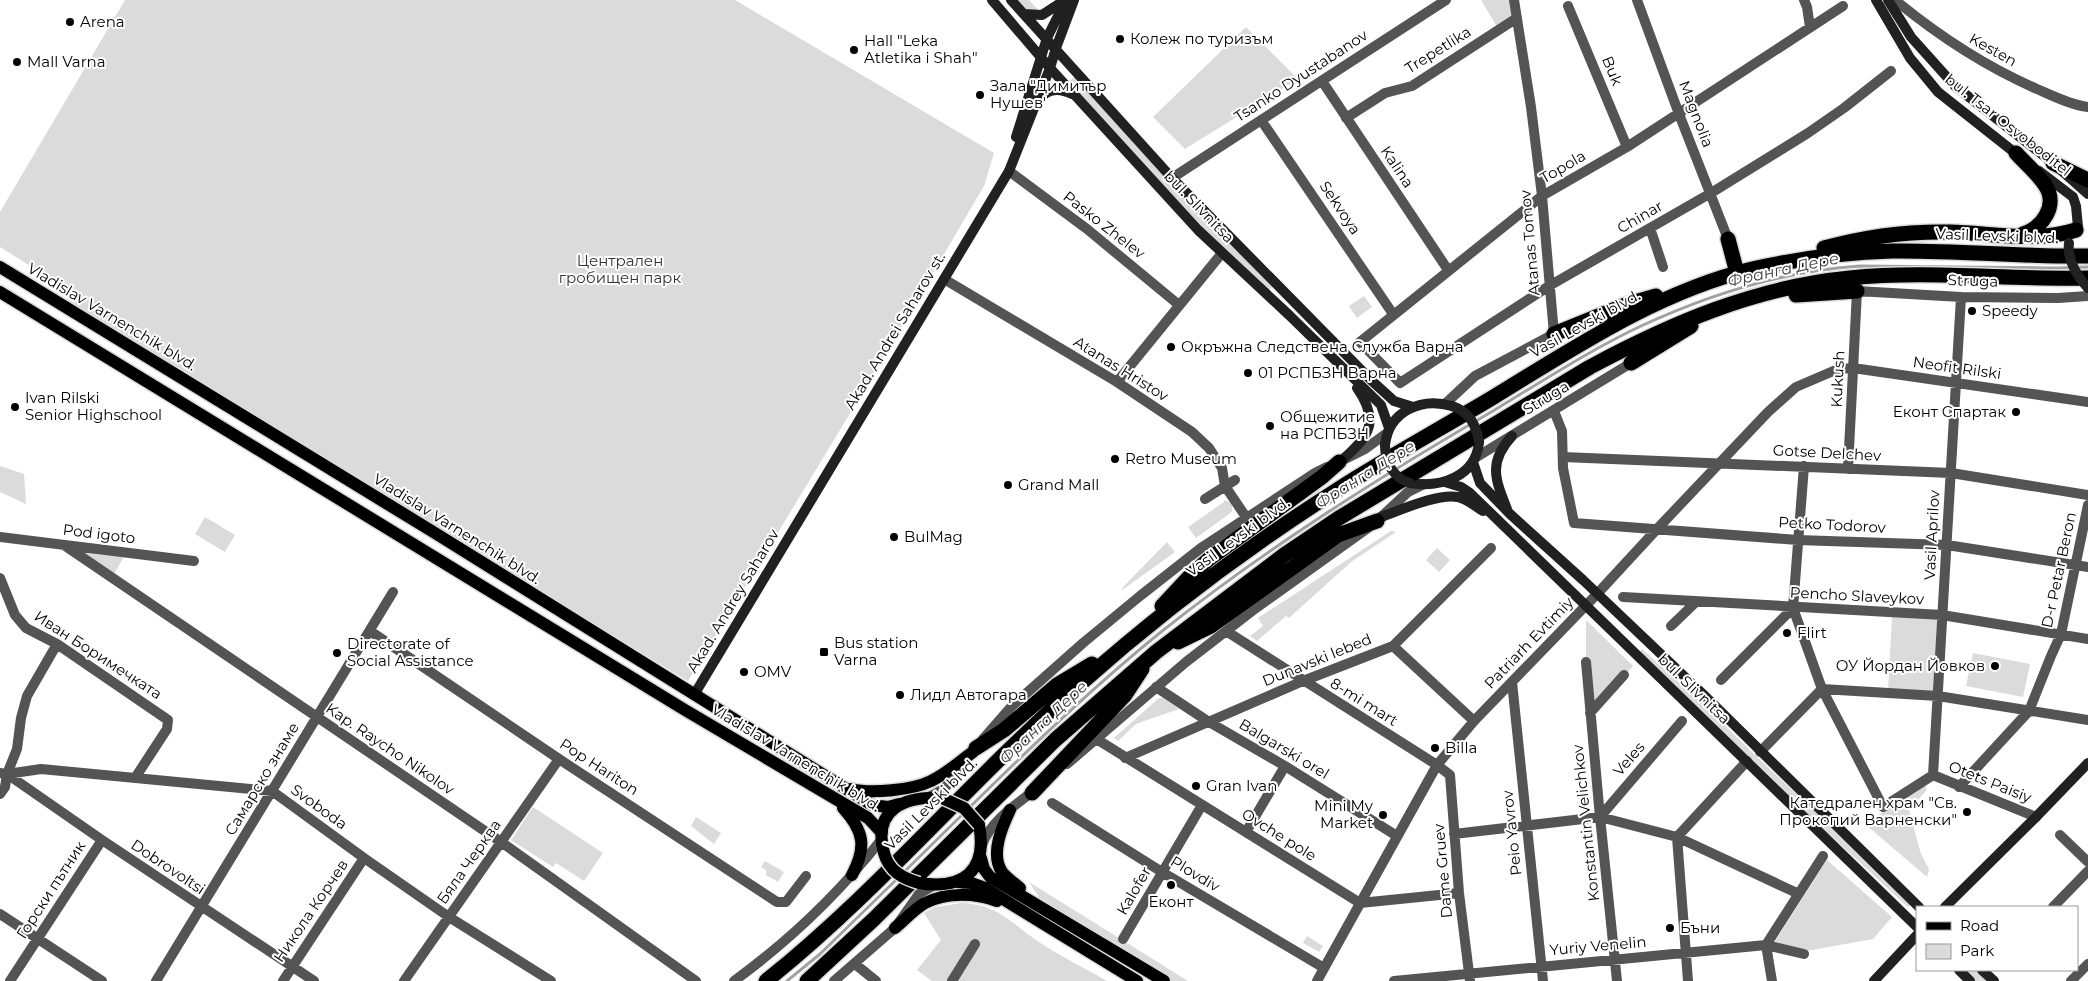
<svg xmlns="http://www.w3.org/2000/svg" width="2088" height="981" font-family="Montserrat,sans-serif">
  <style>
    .green { fill: #dbdbdb }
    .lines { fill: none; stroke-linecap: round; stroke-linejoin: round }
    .stream { stroke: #a2a2a2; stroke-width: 3 }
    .primary-casing { stroke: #dbdbdb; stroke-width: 15 }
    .highway-casing { stroke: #dbdbdb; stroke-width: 18 }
    .street { stroke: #545454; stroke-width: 10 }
    .secondary { stroke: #212121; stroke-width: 10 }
    .primary { stroke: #000; stroke-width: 12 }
    .highway { stroke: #000; stroke-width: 15 }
    .primary-bridge-casing { stroke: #dbdbdb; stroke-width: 15; stroke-linecap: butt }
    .secondary-bridge { stroke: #212121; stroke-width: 10 }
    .primary-bridge { stroke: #000; stroke-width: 12 }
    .poi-dot { fill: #000; stroke: #fff; stroke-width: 2 }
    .labels { text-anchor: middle; stroke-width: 4; stroke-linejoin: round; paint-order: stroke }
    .poi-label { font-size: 15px; fill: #000; stroke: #fff; text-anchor: start }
    .street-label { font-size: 15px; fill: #000; stroke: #fff }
    .park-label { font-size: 15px; fill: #323232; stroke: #fff }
    .water-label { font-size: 16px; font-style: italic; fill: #434343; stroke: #fff }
  </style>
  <rect width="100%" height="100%" fill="#fff"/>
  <path class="green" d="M125,0H735L994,153L984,186L866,387L688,681L66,303L69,297L61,285L0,247V212Z
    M1011,0H1029L1040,12L1031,16Z
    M1481,0H1514L1517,18L1499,30Z
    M1246,27L1298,79L1185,149L1153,117Z
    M1079,74L1276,283L1266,293L1222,253L1065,84Z
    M1364,296L1372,307L1357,318L1349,306Z
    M0,466L24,474L26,504L0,492Z
    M1224,500L1230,502L1232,505V512L1196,538L1188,527L1224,502Z
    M205,517L235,535L225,552L195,534Z
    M1391,531L1396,532L1351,562L1289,618L1286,616L1257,641L1250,636L1263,626L1258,618Z
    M1167,542L1175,552L1121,591L1124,586Z
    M64,545L126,553L112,578Z
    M1437,548L1450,560L1439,572L1426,560Z
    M1892,617L1937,620L1933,692L1888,690Z
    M1586,620L1633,666L1590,713L1586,662Z
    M1642,649L1700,701L1756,756L1913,902L1908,907L1809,816L1640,652Z
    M1973,653L2030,664L2023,697L1966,686Z
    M1159,698H1163L1179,709L1136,724L1118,741L1114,738Z
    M1926,783V791L1909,810L1921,854L1929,869L1927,877L1865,824Z
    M533,807L603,853L584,881L556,863L553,867L511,840Z
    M696,817L721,833L714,844L691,826Z
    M1827,860L1892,917L1873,939L1807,951L1774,943Z
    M765,861L784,872L778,882L766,875V870L761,867Z
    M1029,882L1188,981H1170L1042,902Z
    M962,903C1000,905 1010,923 1039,942C1061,957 1085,968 1107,981H932L917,970L941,940L924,913L936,907Z
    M1307,936L1323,946L1319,952L1303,943Z
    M1960,970H1982L1994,981H1972Z"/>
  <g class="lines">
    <path class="stream" d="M969,808C1031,747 1094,686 1161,632C1265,549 1378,478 1493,411C1541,382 1590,350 1641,326C1710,294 1783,271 1860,266L2056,268L2088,267
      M903,873L965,812
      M787,981L820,954L899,877"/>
    <g class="primary-casing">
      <path id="primary" d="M0,267L435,533L872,805L888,807L899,804
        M0,292L685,710L868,818L882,833
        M851,789C871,794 913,790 931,781C946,774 959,762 973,752
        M843,808C864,831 867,847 852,875
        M1010,810C1002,827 990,854 1002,872C1007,878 1014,883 1020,888
        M884,853C872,809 905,796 942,798
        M981,858L984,869L990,877L1164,981
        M957,882L971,883L985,888L1137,981
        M919,883C963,890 988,871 979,825
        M895,928C905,920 914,909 925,903C947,892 975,893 997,901"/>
    </g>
    <g class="highway-casing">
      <path id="highway" d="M2016,153C2026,164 2038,174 2045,185C2059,205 2042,228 2023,234
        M2053,163L2088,180
        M1728,239L1737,273
        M1824,248C1864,237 1908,231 1950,232C1991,233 2036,243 2076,230
        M1796,295L1857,291
        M1554,334L1628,304L1656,296
        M1631,363L1691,326
        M1162,606L1190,576L1209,559L1322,477L1339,462
        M1178,642L1211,626L1338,535L1377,521
        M976,748L1004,730L1057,685L1092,664
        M1032,793L1125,695L1142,669
        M766,981C879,891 971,779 1080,684C1160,613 1246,548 1337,490C1387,458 1440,429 1492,398C1574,348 1657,292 1752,269C1798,259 1844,252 1892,251C1957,250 2022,257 2088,256
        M807,981L874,919L1055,740L1156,652L1284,555L1339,518L1590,367C1672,323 1756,287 1850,278C1927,270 2009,280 2088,278"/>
    </g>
    <path class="street" d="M1637,0L1679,114L1728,239
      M1804,0L1807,7L1810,27
      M1895,0C1940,37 1984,66 2037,89C2053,96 2071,105 2088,107
      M1568,6L1627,147
      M1843,6L1627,147L1542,196L1360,342L1400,383L1549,286L1711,193L1808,133L1844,108L1891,71
      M1322,81L1448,270
      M1346,118L1385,93L1412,86L1517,18
      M1261,120L1393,314
      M1009,171L1087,229L1179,305
      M1172,178L1446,0
      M1650,228L1663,267
      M944,279L1117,382L1192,432L1209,448L1222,468L1225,486L1246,517
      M1117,382L1222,253
      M1445,404L1475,376L1554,334L1542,196L1531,107L1514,0
      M1554,411L1562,431L1563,468L1574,523L1798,540L1947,545L2088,567
      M1563,457L1951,473L2088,495
      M1475,458L1631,363
      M1345,459L1365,449L1387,433
      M1804,466L1793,608L1822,689L1883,807L1933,775
      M1848,469L1857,291L1961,297L2058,298L2088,296
      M1205,499L1235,480
      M1381,517L1408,492L1424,484
      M0,537L194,561
      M64,545L501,842L696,981
      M0,578L15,615L26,628L57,644L168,720L167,729L135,778
      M1623,597L1942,615L2088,639
      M1671,626L1696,602
      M370,631L559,759L777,902H786L806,876
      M1226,631L1437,765L1450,775L1459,893L1470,981
      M1393,646L1474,721
      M1586,662L1600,817L1617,981
      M1721,680L1793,608
      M1512,682L1543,981
      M1156,687L1209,722L1285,766L1397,836
      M1822,689L1938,696L2088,720
      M1590,713L1624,675
      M983,739L1011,707L1083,643L1140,596L1201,548L1315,473L1327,467
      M1098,740L1360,903L1459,893
      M1760,752L1822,689
      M1125,758L1303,681L1393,646L1491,548
      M1067,764L1186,662L1252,611L1368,528
      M0,773L7,774L41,769L272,791L364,858L449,917L551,981
      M7,774L102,840L314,981
      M1933,775L1961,297
      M1933,775L2036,817
      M1959,787L2029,711L2051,656L2061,634L2088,505
      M0,794L5,787L7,774L17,749L21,718L27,696L57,644
      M929,797L945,788L966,761
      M1052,803L1162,872L1324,968
      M1600,817L1682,721
      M1246,832L1285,766
      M1454,834L1600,817L1677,837L1799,894
      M2060,835L2088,862
      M982,845C991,820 1016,805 1036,789
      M2053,907L2088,871
      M0,914L102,981
      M1123,939L1202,805
      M855,964L876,981
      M10,981L102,840
      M156,981L393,592
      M283,981L364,858
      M404,981L559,759
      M734,981C789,941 839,893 881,840
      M834,981L895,928L919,894L934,885
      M952,981L975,944
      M1317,981L1437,765L1474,721L1597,594L1657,529L1768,412L1796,387L1838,369L1853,368L2088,402
      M1394,981L1766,945L1804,954
      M1688,981L1677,837L1747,761
      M1772,981L1766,945L1823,856
      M2071,981L2088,964"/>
    <path class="secondary" d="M992,0L1050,68L1198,230L1289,315L1381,405L1389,428
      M1011,0L1172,178L1372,381L1394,401L1413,407
      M1876,0L1910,58L1938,92L2019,156
      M1888,0L1911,37L1955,86L2053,163L2088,194
      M1024,14L1042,15L1065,0
      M1039,100C1047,88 1060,88 1072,94
      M1016,137L1047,38L1066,0
      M2039,171L2073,197L2076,206L2078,227
      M1385,445C1389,411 1421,397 1452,406
      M1342,460C1370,436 1380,421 1357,388
      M1473,462L1480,483L1510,514L1583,580L1705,696L1919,907
      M1445,482L1461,487L1470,493L1917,927
      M1410,483C1440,488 1476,477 1479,442
      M1507,509C1495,479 1488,462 1512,436
      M1381,517C1401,510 1438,493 1458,497C1467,499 1475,506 1483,511
      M694,695L1009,171L1050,68L1056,48L1074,0
      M1945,907L2036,817L2088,763
      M1959,970L1970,981
      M1982,970L1994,981
      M1874,981L1917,935"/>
    <use href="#primary" class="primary"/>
    <use href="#highway" class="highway"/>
    <g class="primary-bridge-casing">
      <path id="primary-bridge" d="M942,798L964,808L979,825
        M884,853C889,871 902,878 919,883"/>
    </g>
    <path class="secondary-bridge" d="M2069,243C2067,260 2077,276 2088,288
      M1452,406C1470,412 1476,425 1479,442
      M1385,445C1385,462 1393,478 1410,483"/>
    <use href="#primary-bridge" class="primary-bridge"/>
  </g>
  <g class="poi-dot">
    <circle cx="70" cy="22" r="5"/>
    <circle cx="1120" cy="39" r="5"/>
    <circle cx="854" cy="50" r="5"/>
    <circle cx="17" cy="62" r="5"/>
    <circle cx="980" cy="95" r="5"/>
    <circle cx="1972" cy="311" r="5"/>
    <circle cx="1171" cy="347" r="5"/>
    <circle cx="1248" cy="373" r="5"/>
    <circle cx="15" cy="407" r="5"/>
    <circle cx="2016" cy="412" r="5"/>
    <circle cx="1270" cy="426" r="5"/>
    <circle cx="1115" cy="459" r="5"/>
    <circle cx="1008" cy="485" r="5"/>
    <circle cx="894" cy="537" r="5"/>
    <circle cx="1787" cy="633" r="5"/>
    <rect x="819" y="647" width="10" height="10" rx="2.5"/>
    <circle cx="337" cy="653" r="5"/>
    <circle cx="1995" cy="666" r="5"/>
    <circle cx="744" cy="672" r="5"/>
    <circle cx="900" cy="695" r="5"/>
    <circle cx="1435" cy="748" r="5"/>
    <circle cx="1196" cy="786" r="5"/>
    <circle cx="1967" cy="812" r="5"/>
    <circle cx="1383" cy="815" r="5"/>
    <circle cx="1171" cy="885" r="5"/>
    <circle cx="1670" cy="928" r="5"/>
  </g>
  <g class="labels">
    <g class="poi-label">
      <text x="80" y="27">Arena</text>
      <text x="1130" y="44">Колеж по туризъм</text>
      <text x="864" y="46">Hall "Leka<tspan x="864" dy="17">Atletika i Shah"</tspan></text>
      <text x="27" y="67">Mall Varna</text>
      <text x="990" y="91">Зала "Димитър<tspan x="990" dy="17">Нушев'</tspan></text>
      <text x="1982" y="316">Speedy</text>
      <text x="1181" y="352">Окръжна Следствена Служба Варна</text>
      <text x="1258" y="378">01 РСПБЗН Варна</text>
      <text x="25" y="403">Ivan Rilski<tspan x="25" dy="17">Senior Highschool</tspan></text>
      <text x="2006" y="417" text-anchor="end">Еконт Спартак</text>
      <text x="1280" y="422">Общежитие<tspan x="1280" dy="17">на РСПБЗН</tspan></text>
      <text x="1125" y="464">Retro Museum</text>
      <text x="1018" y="490">Grand Mall</text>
      <text x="904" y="542">BulMag</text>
      <text x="1797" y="638">Flirt</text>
      <text x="834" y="648">Bus station<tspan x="834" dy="17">Varna</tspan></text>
      <text x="347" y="649">Directorate of<tspan x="347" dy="17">Social Assistance</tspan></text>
      <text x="1985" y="671" text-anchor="end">ОУ Йордан Йовков</text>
      <text x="754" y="677">OMV</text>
      <text x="910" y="700">Лидл Автогара</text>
      <text x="1445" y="753">Billa</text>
      <text x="1206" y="791">Gran Ivan</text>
      <text x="1957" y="808" text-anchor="end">Катедрален храм "Св.<tspan x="1957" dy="17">Прокопий Варненски"</tspan></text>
      <text x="1373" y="811" text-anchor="end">Mini My<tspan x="1373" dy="17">Market</tspan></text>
      <text x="1171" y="907" text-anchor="middle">Еконт</text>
      <text x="1680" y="933">Бъни</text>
    </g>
    <g class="street-label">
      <text transform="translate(1438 50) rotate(-32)" y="5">Trepetlika</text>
      <text transform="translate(1993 50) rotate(29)" y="5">Kesten</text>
      <text transform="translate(1612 71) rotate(68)" y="5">Buk</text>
      <text transform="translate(1301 76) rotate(-33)" y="5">Tsanko Dyustabanov</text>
      <text transform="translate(1696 114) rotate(69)" y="5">Magnolia</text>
      <text transform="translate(2008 125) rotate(38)" y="5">bul. Tsar Osvoboditel</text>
      <text transform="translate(1397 167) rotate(56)" y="5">Kalina</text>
      <text transform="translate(1563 167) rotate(-30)" y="5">Topola</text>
      <text transform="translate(1199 207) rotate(46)" y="5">bul. Slivnitsa</text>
      <text transform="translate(1340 208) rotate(56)" y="5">Sekvoya</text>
      <text transform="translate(1640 217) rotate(-30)" y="5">Chinar</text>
      <text transform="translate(1104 225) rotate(38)" y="5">Pasko Zhelev</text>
      <text transform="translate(1997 236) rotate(2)" y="5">Vasil Levski blvd.</text>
      <text transform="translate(1530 243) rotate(-95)" y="5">Atanas Tomov</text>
      <text transform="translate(1973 281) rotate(2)" y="5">Struga</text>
      <text transform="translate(112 317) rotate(31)" y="5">Vladislav Varnenchik blvd.</text>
      <text transform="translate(1585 324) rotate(-29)" y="5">Vasil Levski blvd.</text>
      <text transform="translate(895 331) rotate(-59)" y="5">Akad. Andrei Saharov st.</text>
      <text transform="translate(1957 368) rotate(8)" y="5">Neofit Rilski</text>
      <text transform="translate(1121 369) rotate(32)" y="5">Atanas Hristov</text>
      <text transform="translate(1838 379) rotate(-87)" y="5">Kukush</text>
      <text transform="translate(1546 398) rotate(-31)" y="5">Struga</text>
      <text transform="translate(1827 453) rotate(3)" y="5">Gotse Delchev</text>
      <text transform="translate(1832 525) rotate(3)" y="5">Petko Todorov</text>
      <text transform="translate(457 529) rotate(32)" y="5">Vladislav Varnenchik blvd.</text>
      <text transform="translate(99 534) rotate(7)" y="5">Pod igoto</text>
      <text transform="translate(1932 535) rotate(-87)" y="5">Vasil Aprilov</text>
      <text transform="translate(1238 537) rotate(-36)" y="5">Vasil Levski blvd.</text>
      <text transform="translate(2059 570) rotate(-78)" y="5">D-r Petar Beron</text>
      <text transform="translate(1857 596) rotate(3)" y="5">Pencho Slaveykov</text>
      <text transform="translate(733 601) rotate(-59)" y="5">Akad. Andrey Saharov</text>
      <text transform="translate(1529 643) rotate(-46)" y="5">Patriarh Evtimiy</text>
      <text transform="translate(98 655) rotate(33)" y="5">Иван Боримечката</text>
      <text transform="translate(1317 660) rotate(-22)" y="5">Dunavski lebed</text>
      <text transform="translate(1694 689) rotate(44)" y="5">bul. Slivnitsa</text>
      <text transform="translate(1364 702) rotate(32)" y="5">8-mi mart</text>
      <text transform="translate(390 749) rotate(34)" y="5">Kap. Raycho Nikolov</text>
      <text transform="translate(1284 749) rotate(31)" y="5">Balgarski orel</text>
      <text transform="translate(796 758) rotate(31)" y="5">Vladislav Varnenchik blvd.</text>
      <text transform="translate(1629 759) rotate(-49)" y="5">Veles</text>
      <text transform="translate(599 767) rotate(33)" y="5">Pop Hariton</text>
      <text transform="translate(262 779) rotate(-59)" y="5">Самарско знаме</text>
      <text transform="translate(1990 782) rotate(22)" y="5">Otets Paisiy</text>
      <text transform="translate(931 804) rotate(-45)" y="5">Vasil Levski blvd.</text>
      <text transform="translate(319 807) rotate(36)" y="5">Svoboda</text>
      <text transform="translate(1586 823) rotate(-96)" y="5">Konstantin Velichkov</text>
      <text transform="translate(1512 833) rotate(-96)" y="5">Peio Yavrov</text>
      <text transform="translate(1279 835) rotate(32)" y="5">Ovche pole</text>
      <text transform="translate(469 862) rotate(-55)" y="5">Бяла Черква</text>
      <text transform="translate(168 867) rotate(34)" y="5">Dobrovoltsi</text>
      <text transform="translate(1443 871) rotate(-95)" y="5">Dame Gruev</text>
      <text transform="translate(1195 874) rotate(31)" y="5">Plovdiv</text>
      <text transform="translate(51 890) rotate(-57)" y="5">Горски пътник</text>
      <text transform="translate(1134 891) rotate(-60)" y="5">Kalofer</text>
      <text transform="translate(311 911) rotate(-56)" y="5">Никола Корчев</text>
      <text transform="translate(1598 946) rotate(-5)" y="5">Yuriy Venelin</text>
    </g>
    <g class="park-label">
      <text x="620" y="266">Централен<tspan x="620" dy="17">гробищен парк</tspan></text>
    </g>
    <g class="water-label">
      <text transform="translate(1783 269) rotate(-12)" y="6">Франга Дере</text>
      <text transform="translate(1365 474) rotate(-32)" y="6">Франга Дере</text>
      <text transform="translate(1043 722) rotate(-43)" y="6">Франга Дере</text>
    </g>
  </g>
  <rect x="1916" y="906" width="162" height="65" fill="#ffffff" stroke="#999999"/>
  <rect x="1926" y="922" width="25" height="8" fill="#000000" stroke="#999999"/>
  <text x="1960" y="931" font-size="15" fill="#000000">Road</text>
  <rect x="1926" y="944" width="25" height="15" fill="#dbdbdb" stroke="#999999"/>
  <text x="1960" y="956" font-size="15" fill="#000000">Park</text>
</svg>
